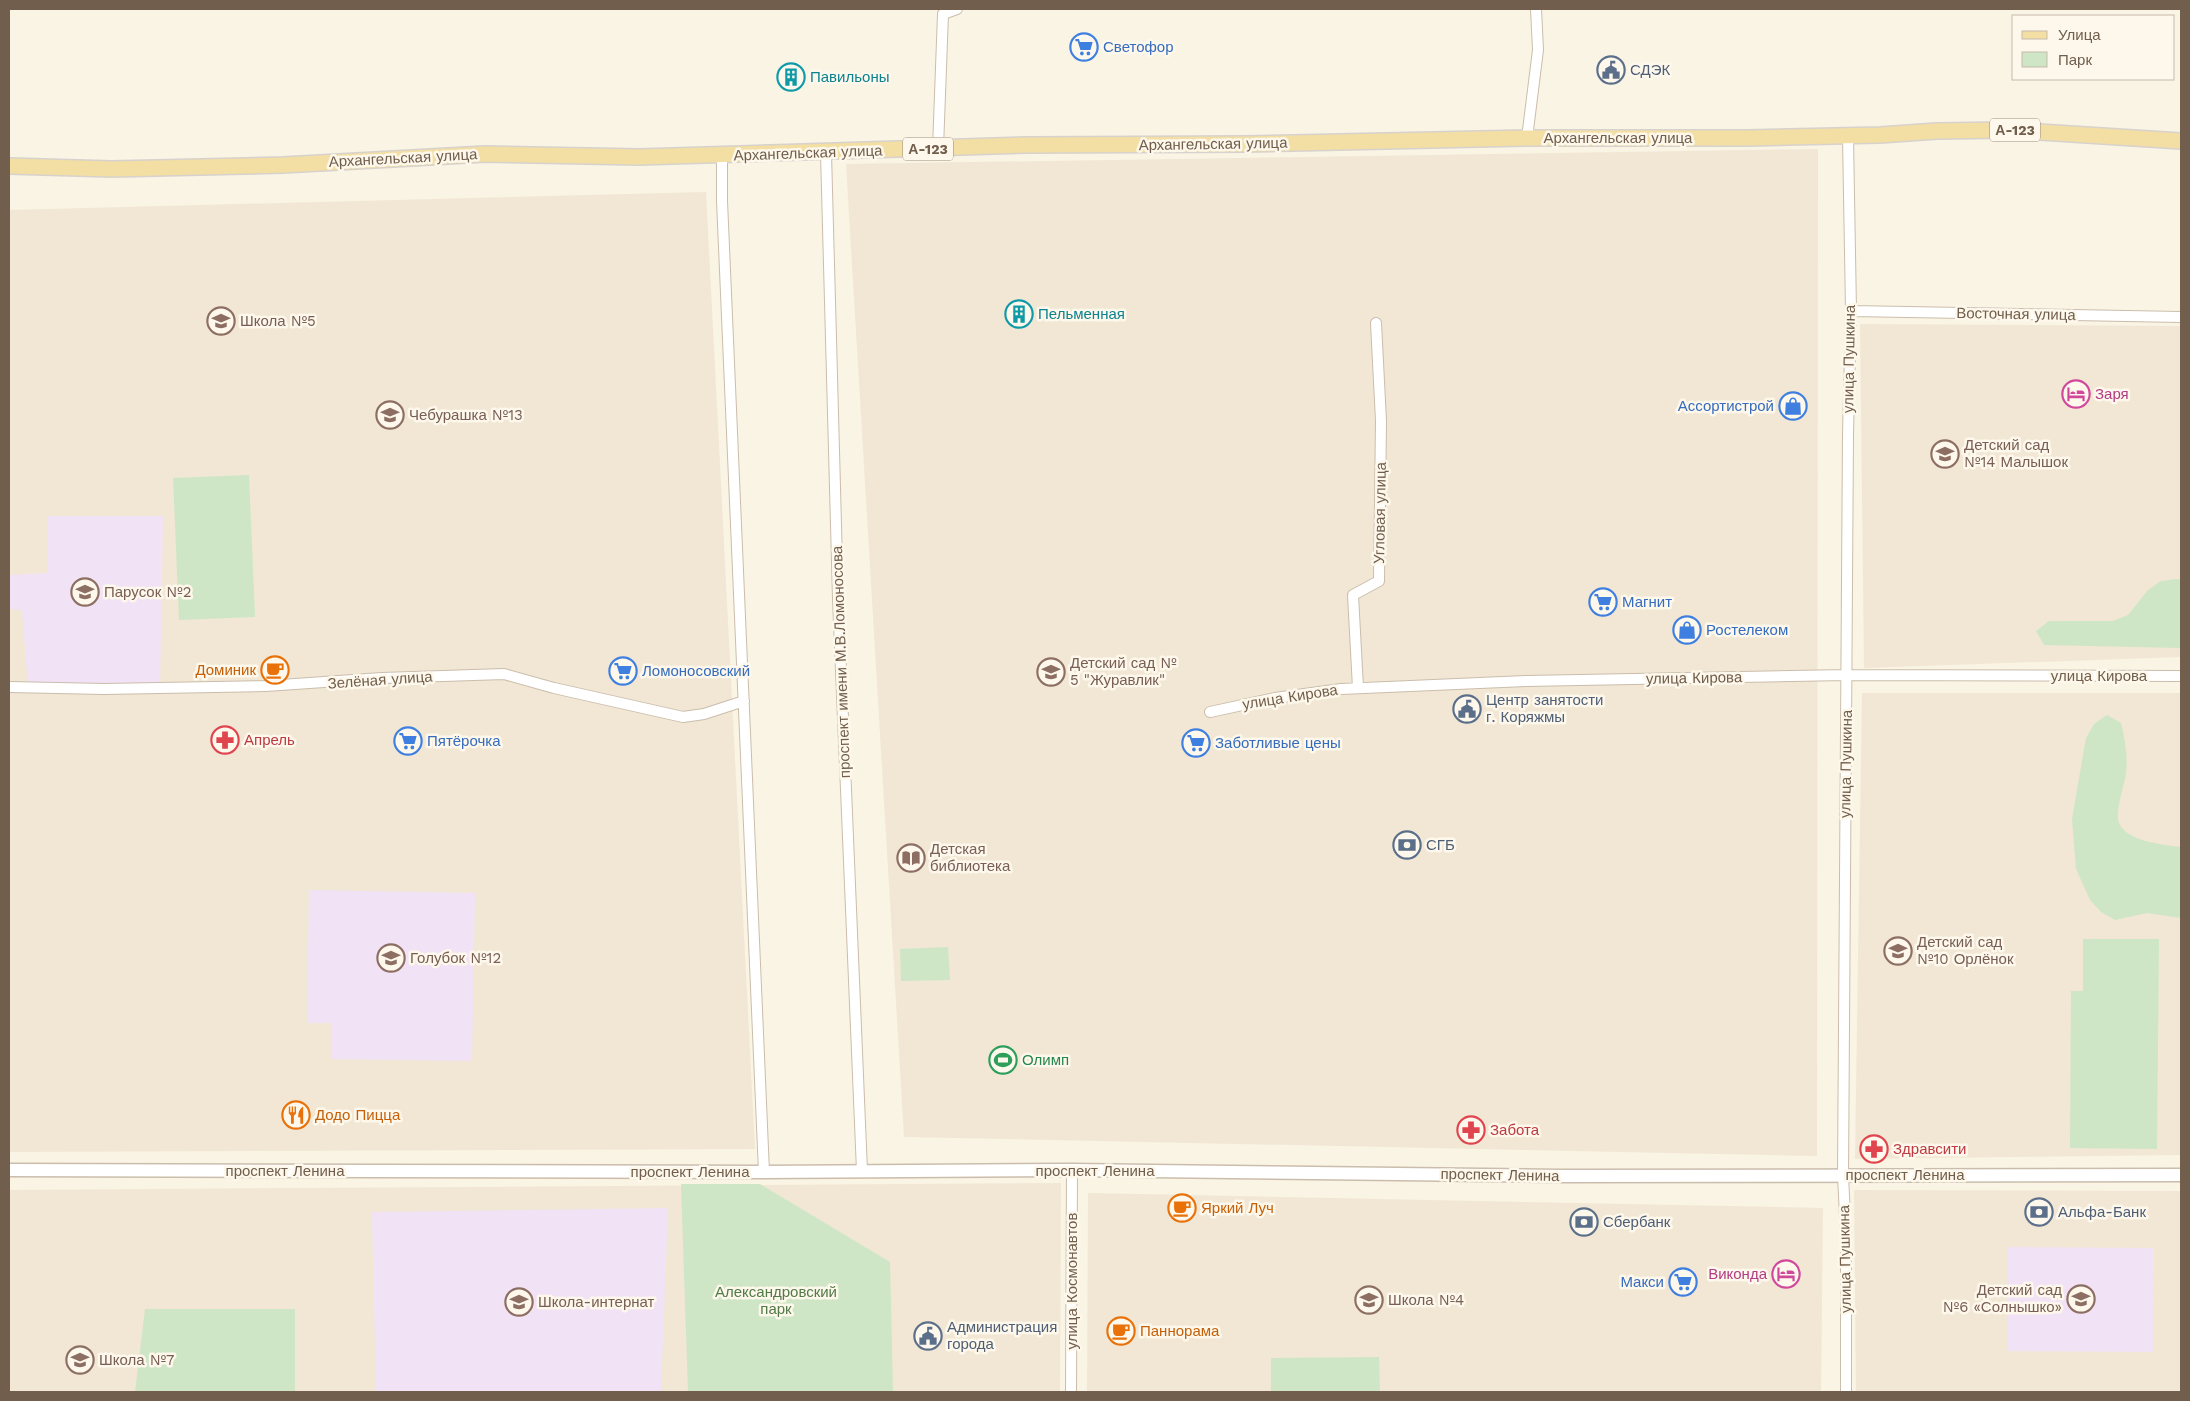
<svg xmlns="http://www.w3.org/2000/svg" width="2190" height="1401" font-family="'Work Sans',sans-serif">
  <style>
    .residential { fill: #f1e7d4 }
    .education { fill: #f1e2f6 }
    .green { fill: #cee6c5 }
    .lines { fill: none; stroke-linecap: round; stroke-linejoin: round }
    .minor-casing { stroke: #cbbdac; stroke-width: 12 }
    .tertiary-casing { stroke: #cbbdac; stroke-width: 15 }
    .primary-casing { stroke: #d7d2cd; stroke-width: 18 }
    .minor { stroke: #fff; stroke-width: 10 }
    .tertiary { stroke: #fff; stroke-width: 12 }
    .primary { stroke: #f3dfa3; stroke-width: 15 }
    .labels { text-anchor: middle; stroke-width: 5; stroke-linejoin: round; paint-order: stroke }
    .shield { fill: #fdf8eb; stroke: #9b8c7c; stroke-width: 1 }
    .shield-label { font-size: 14px; font-weight: bold; fill: #715e4c }
    .shop-label { font-size: 15px; fill: #366cbe; stroke: #fdf8eb; text-anchor: start }
    .service-label { font-size: 15px; fill: #4e5e75; stroke: #fdf8eb; text-anchor: start }
    .culture-label { font-size: 15px; fill: #0d838f; stroke: #fdf8eb; text-anchor: start }
    .street-label { font-size: 15px; fill: #715e4c; stroke: #fdf8eb }
    .education-label { font-size: 15px; fill: #785e54; stroke: #fdf8eb; text-anchor: start }
    .hotel-label { font-size: 15px; fill: #b23c85; stroke: #fdf8eb; text-anchor: start }
    .food-label { font-size: 15px; fill: #c56008; stroke: #fdf8eb; text-anchor: start }
    .health-label { font-size: 15px; fill: #be3a42; stroke: #fdf8eb; text-anchor: start }
    .leisure-label { font-size: 15px; fill: #27864d; stroke: #fdf8eb; text-anchor: start }
    .park-label { font-size: 15px; fill: #527b48; stroke: #fdf8eb }
  </style>
  <rect width="100%" height="100%" fill="#faf4e5"/>
  <path class="residential" d="M1818,149L1817,1156L904,1137L846,164Z
    M706,192L755,1149L9,1152V210Z
    M1860,324L2181,326V657L1864,668Z
    M1862,693H2181V1155L1855,1159Z
    M1061,1183L1060,1392H9V1190Z
    M1854,1190L2181,1191V1392H1856Z
    M1088,1193L1823,1208L1821,1392H1087Z"/>
  <path class="education" d="M47,516H163L160,689L28,686L22,610L9,609V575L47,573Z
    M309,890L475,893L472,1061L331,1059L332,1023H307Z
    M668,1208L661,1392H376L372,1212Z
    M2008,1247L2154,1248L2153,1352L2008,1351Z"/>
  <path class="green" d="M249,475L255,617L179,620L173,478Z
    M2177,579L2181,580V648L2044,645L2036,631L2049,621H2113L2128,615L2148,590L2161,581Z
    M2107,715L2121,723C2125,739 2128,757 2126,773C2124,788 2117,803 2118,819C2121,841 2164,845 2181,847V918L2147,913L2115,920L2101,912L2090,900L2076,869L2072,819L2086,738L2094,724Z
    M2083,939H2159L2157,1149L2070,1148L2071,991H2083Z
    M948,947L950,980L901,981L900,949Z
    M681,1184H760L890,1262L893,1392H688Z
    M145,1309H295V1392H135Z
    M1379,1357L1380,1392H1271V1358Z"/>
  <g class="lines">
    <g class="minor-casing">
      <path id="minor" d="M1527,138L1538,50L1536,9
        M938,148L943,14L957,9
        M826,153L838,599L862,1171
        M722,155V201L764,1172
        M1851,311L2181,317
        M9,687L104,689L266,686L382,678L504,674L554,688L683,717L704,714L744,701
        M1358,688L1353,595L1379,581L1381,421L1376,323
        M1210,712L1275,698L1341,689L1526,681L1847,675L2181,676
        M1071,1392L1072,1170
        M1846,1392V1238L1843,1175L1848,434L1851,311L1848,136"/>
    </g>
    <g class="tertiary-casing">
      <path id="tertiary" d="M9,1170L764,1172L1072,1170L1560,1176L2181,1175"/>
    </g>
    <g class="primary-casing">
      <path id="primary" d="M9,166L112,169L283,165L485,154L639,157L1028,145L1246,144L1527,138H1747L1880,135L1937,131L2008,130L2181,141"/>
    </g>
    <use href="#minor" class="minor"/>
    <use href="#tertiary" class="tertiary"/>
    <use href="#primary" class="primary"/>
  </g>
  <defs>
    <g id="supermarket-ring" transform="scale(1.4375)"><circle r="9.5" fill="#fdf8eb" stroke="#3f7fe0" stroke-width="1.5"/><path d="M-6-5.5h2.5l.6 2H6L4.5 2H-2.5L-4.4-4H-6ZM-1.5 3.2a1.3 1.3 0 1 0 .1 0ZM3 3.2a1.3 1.3 0 1 0 .1 0Z" fill="#3f7fe0"/></g>
    <g id="civic-ring" transform="scale(1.4375)"><circle r="9.5" fill="#fdf8eb" stroke="#5c6f8a" stroke-width="1.5"/><path d="M-.6-6.5H3V-4.5H.6V-3L4-1V1h2V6H-6V1h2V-1L-.6-3ZM-1.2 2.5V6h2.4V2.5Z" fill="#5c6f8a"/></g>
    <g id="building-ring" transform="scale(1.4375)"><circle r="9.5" fill="#fdf8eb" stroke="#0f9aa8" stroke-width="1.5"/><path d="M-4-6H4V6H1V3H-1V6H-4ZM-2.5-4.3h1.7v1.8h-1.7ZM.8-4.3h1.7v1.8H.8ZM-2.5-1h1.7V.8h-1.7ZM.8-1h1.7V.8H.8Z" fill="#0f9aa8"/></g>
    <g id="school-ring" transform="scale(1.4375)"><circle r="9.5" fill="#fdf8eb" stroke="#8d6e63" stroke-width="1.5"/><path d="M0-5L7-2L0 1L-7-2ZM-4 1L0 2.5L4 1V4Q0 6-4 4Z" fill="#8d6e63"/></g>
    <g id="hotel-ring" transform="scale(1.4375)"><circle r="9.5" fill="#fdf8eb" stroke="#d1479c" stroke-width="1.5"/><path d="M-6-4.5h1.5V1H6V5H4.5V3h-9V5H-6ZM-4 0a1.8 1.8 0 1 1 3.6 0ZM.5 0V-2.5h3Q6-2.5 6 0Z" fill="#d1479c"/></g>
    <g id="shop-ring" transform="scale(1.4375)"><circle r="9.5" fill="#fdf8eb" stroke="#3f7fe0" stroke-width="1.5"/><path d="M-5-2.5h2.3a2.7 3.5 0 0 1 5.4 0H5L5.5 6h-11ZM-1.5-2.5h3a1.5 2.3 0 0 0-3 0Z" fill="#3f7fe0"/></g>
    <g id="cafe-ring" transform="scale(1.4375)"><circle r="9.5" fill="#fdf8eb" stroke="#e8710a" stroke-width="1.5"/><path d="M-5.5-4.5H6V0H3Q3 3.5 0 3.5H-2.5Q-5.5 3.5-5.5 0ZM3-3.2v2h1.7v-2ZM-6 4.5H4V6H-6Z" fill="#e8710a"/></g>
    <g id="pharmacy-ring" transform="scale(1.4375)"><circle r="9.5" fill="#fdf8eb" stroke="#e0444e" stroke-width="1.5"/><path d="M-2-6h4v4h4v4h-4v4h-4v-4h-4v-4h4Z" fill="#e0444e"/></g>
    <g id="bank-ring" transform="scale(1.4375)"><circle r="9.5" fill="#fdf8eb" stroke="#5c6f8a" stroke-width="1.5"/><path d="M-6-4H6V4H-6ZM0-2.3a2.3 2.3 0 1 0 0 4.6a2.3 2.3 0 1 0 0-4.6Z" fill="#5c6f8a"/></g>
    <g id="library-ring" transform="scale(1.4375)"><circle r="9.5" fill="#fdf8eb" stroke="#8d6e63" stroke-width="1.5"/><path d="M-6-4Q-3-5.5-.7-3.5V5Q-3 3-6 4ZM6-4Q3-5.5 .7-3.5V5Q3 3 6 4Z" fill="#8d6e63"/></g>
    <g id="stadium-ring" transform="scale(1.4375)"><circle r="9.5" fill="#fdf8eb" stroke="#2e9e5b" stroke-width="1.5"/><path d="M0-5a6.5 5 0 1 0 0 10a6.5 5 0 1 0 0-10ZM-3.5-1.8h7v3.6h-7Z" fill="#2e9e5b"/></g>
    <g id="restaurant-ring" transform="scale(1.4375)"><circle r="9.5" fill="#fdf8eb" stroke="#e8710a" stroke-width="1.5"/><path d="M-5-6h1v4h1v-4h1v4h1v-4h1v5L-1.5 .5V6h-2V.5L-5-1ZM5-6V6H3V1.5H1.5Q1.5-4 5-6Z" fill="#e8710a"/></g>
  </defs>
  <g fill-rule="evenodd">
    <use href="#supermarket-ring" x="1084" y="47"/>
    <use href="#civic-ring" x="1611" y="70"/>
    <use href="#building-ring" x="791" y="77"/>
    <use href="#building-ring" x="1019" y="314"/>
    <use href="#school-ring" x="221" y="321"/>
    <use href="#hotel-ring" x="2076" y="394"/>
    <use href="#shop-ring" x="1793" y="406"/>
    <use href="#school-ring" x="390" y="415"/>
    <use href="#school-ring" x="1945" y="454"/>
    <use href="#school-ring" x="85" y="592"/>
    <use href="#supermarket-ring" x="1603" y="602"/>
    <use href="#shop-ring" x="1687" y="630"/>
    <use href="#cafe-ring" x="275" y="670"/>
    <use href="#supermarket-ring" x="623" y="671"/>
    <use href="#school-ring" x="1051" y="672"/>
    <use href="#civic-ring" x="1467" y="709"/>
    <use href="#pharmacy-ring" x="225" y="740"/>
    <use href="#supermarket-ring" x="408" y="741"/>
    <use href="#supermarket-ring" x="1196" y="743"/>
    <use href="#bank-ring" x="1407" y="845"/>
    <use href="#library-ring" x="911" y="858"/>
    <use href="#school-ring" x="1898" y="951"/>
    <use href="#school-ring" x="391" y="958"/>
    <use href="#stadium-ring" x="1003" y="1060"/>
    <use href="#restaurant-ring" x="296" y="1115"/>
    <use href="#pharmacy-ring" x="1471" y="1130"/>
    <use href="#pharmacy-ring" x="1874" y="1149"/>
    <use href="#cafe-ring" x="1182" y="1208"/>
    <use href="#bank-ring" x="2039" y="1212"/>
    <use href="#bank-ring" x="1584" y="1222"/>
    <use href="#hotel-ring" x="1786" y="1274"/>
    <use href="#supermarket-ring" x="1683" y="1282"/>
    <use href="#school-ring" x="2081" y="1299"/>
    <use href="#school-ring" x="1369" y="1300"/>
    <use href="#school-ring" x="519" y="1302"/>
    <use href="#cafe-ring" x="1121" y="1331"/>
    <use href="#civic-ring" x="928" y="1336"/>
    <use href="#school-ring" x="80" y="1360"/>
  </g>
  <g class="labels">
    <g class="shield">
      <rect x="1990" y="118.5" width="50" height="23" rx="4"/>
      <rect x="903" y="137.5" width="50" height="23" rx="4"/>
    </g>
    <g class="shield-label">
      <text x="2015" y="135">А-123</text>
      <text x="928" y="154">А-123</text>
    </g>
    <g class="shop-label">
      <text x="1103" y="52">Светофор</text>
      <text x="1774" y="411" text-anchor="end">Ассортистрой</text>
      <text x="1622" y="607">Магнит</text>
      <text x="1706" y="635">Ростелеком</text>
      <text x="642" y="676">Ломоносовский</text>
      <text x="427" y="746">Пятёрочка</text>
      <text x="1215" y="748">Заботливые цены</text>
      <text x="1664" y="1287" text-anchor="end">Макси</text>
    </g>
    <g class="service-label">
      <text x="1630" y="75">СДЭК</text>
      <text x="1486" y="705">Центр занятости<tspan x="1486" dy="17">г. Коряжмы</tspan></text>
      <text x="1426" y="850">СГБ</text>
      <text x="2058" y="1217">Альфа-Банк</text>
      <text x="1603" y="1227">Сбербанк</text>
      <text x="947" y="1332">Администрация<tspan x="947" dy="17">города</tspan></text>
    </g>
    <g class="culture-label">
      <text x="810" y="82">Павильоны</text>
      <text x="1038" y="319">Пельменная</text>
    </g>
    <g class="street-label">
      <text x="1618" y="143">Архангельская улица</text>
      <text transform="translate(1213 144) rotate(-1)" y="5">Архангельская улица</text>
      <text transform="translate(808 153) rotate(-2)" y="5">Архангельская улица</text>
      <text transform="translate(403 158) rotate(-3)" y="5">Архангельская улица</text>
      <text transform="translate(2016 314) rotate(1)" y="5">Восточная улица</text>
      <text transform="translate(1849 359) rotate(-89)" y="5">улица Пушкина</text>
      <text transform="translate(1380 513) rotate(-89)" y="5">Угловая улица</text>
      <text transform="translate(841 662) rotate(-92)" y="5">проспект имени М.В.Ломоносова</text>
      <text x="2099" y="681">улица Кирова</text>
      <text transform="translate(1694 678) rotate(-1)" y="5">улица Кирова</text>
      <text transform="translate(380 680) rotate(-4)" y="5">Зелёная улица</text>
      <text transform="translate(1290 697) rotate(-9)" y="5">улица Кирова</text>
      <text transform="translate(1846 764) rotate(-89)" y="5">улица Пушкина</text>
      <text x="285" y="1176">проспект Ленина</text>
      <text x="1095" y="1176">проспект Ленина</text>
      <text x="690" y="1177">проспект Ленина</text>
      <text transform="translate(1500 1175) rotate(1)" y="5">проспект Ленина</text>
      <text x="1905" y="1180">проспект Ленина</text>
      <text transform="translate(1845 1259) rotate(-91)" y="5">улица Пушкина</text>
      <text transform="translate(1072 1281) rotate(-90)" y="5">улица Космонавтов</text>
    </g>
    <g class="education-label">
      <text x="240" y="326">Школа №5</text>
      <text x="409" y="420">Чебурашка №13</text>
      <text x="1964" y="450">Детский сад<tspan x="1964" dy="17">№14 Малышок</tspan></text>
      <text x="104" y="597">Парусок №2</text>
      <text x="1070" y="668">Детский сад №<tspan x="1070" dy="17">5 "Журавлик"</tspan></text>
      <text x="930" y="854">Детская<tspan x="930" dy="17">библиотека</tspan></text>
      <text x="1917" y="947">Детский сад<tspan x="1917" dy="17">№10 Орлёнок</tspan></text>
      <text x="410" y="963">Голубок №12</text>
      <text x="2062" y="1295" text-anchor="end">Детский сад<tspan x="2062" dy="17">№6 «Солнышко»</tspan></text>
      <text x="1388" y="1305">Школа №4</text>
      <text x="538" y="1307">Школа-интернат</text>
      <text x="99" y="1365">Школа №7</text>
    </g>
    <g class="hotel-label">
      <text x="2095" y="399">Заря</text>
      <text x="1767" y="1279" text-anchor="end">Виконда</text>
    </g>
    <g class="food-label">
      <text x="256" y="675" text-anchor="end">Доминик</text>
      <text x="315" y="1120">Додо Пицца</text>
      <text x="1201" y="1213">Яркий Луч</text>
      <text x="1140" y="1336">Паннорама</text>
    </g>
    <g class="health-label">
      <text x="244" y="745">Апрель</text>
      <text x="1490" y="1135">Забота</text>
      <text x="1893" y="1154">Здравсити</text>
    </g>
    <g class="leisure-label">
      <text x="1022" y="1065">Олимп</text>
    </g>
    <g class="park-label">
      <text x="776" y="1297">Александровский<tspan x="776" dy="17">парк</tspan></text>
    </g>
  </g>
  <rect width="2190" height="1401" fill="none" stroke="#715e4c" stroke-width="20"/>
  <rect x="2012" y="15" width="162" height="65" fill="#fdf8eb" stroke="#c5baab"/>
  <rect x="2022" y="31" width="25" height="8" fill="#f3dfa3" stroke="#c5baab"/>
  <text x="2058" y="40" font-size="15" fill="#715e4c">Улица</text>
  <rect x="2022" y="52" width="25" height="15" fill="#cee6c5" stroke="#c5baab"/>
  <text x="2058" y="65" font-size="15" fill="#715e4c">Парк</text>
</svg>
